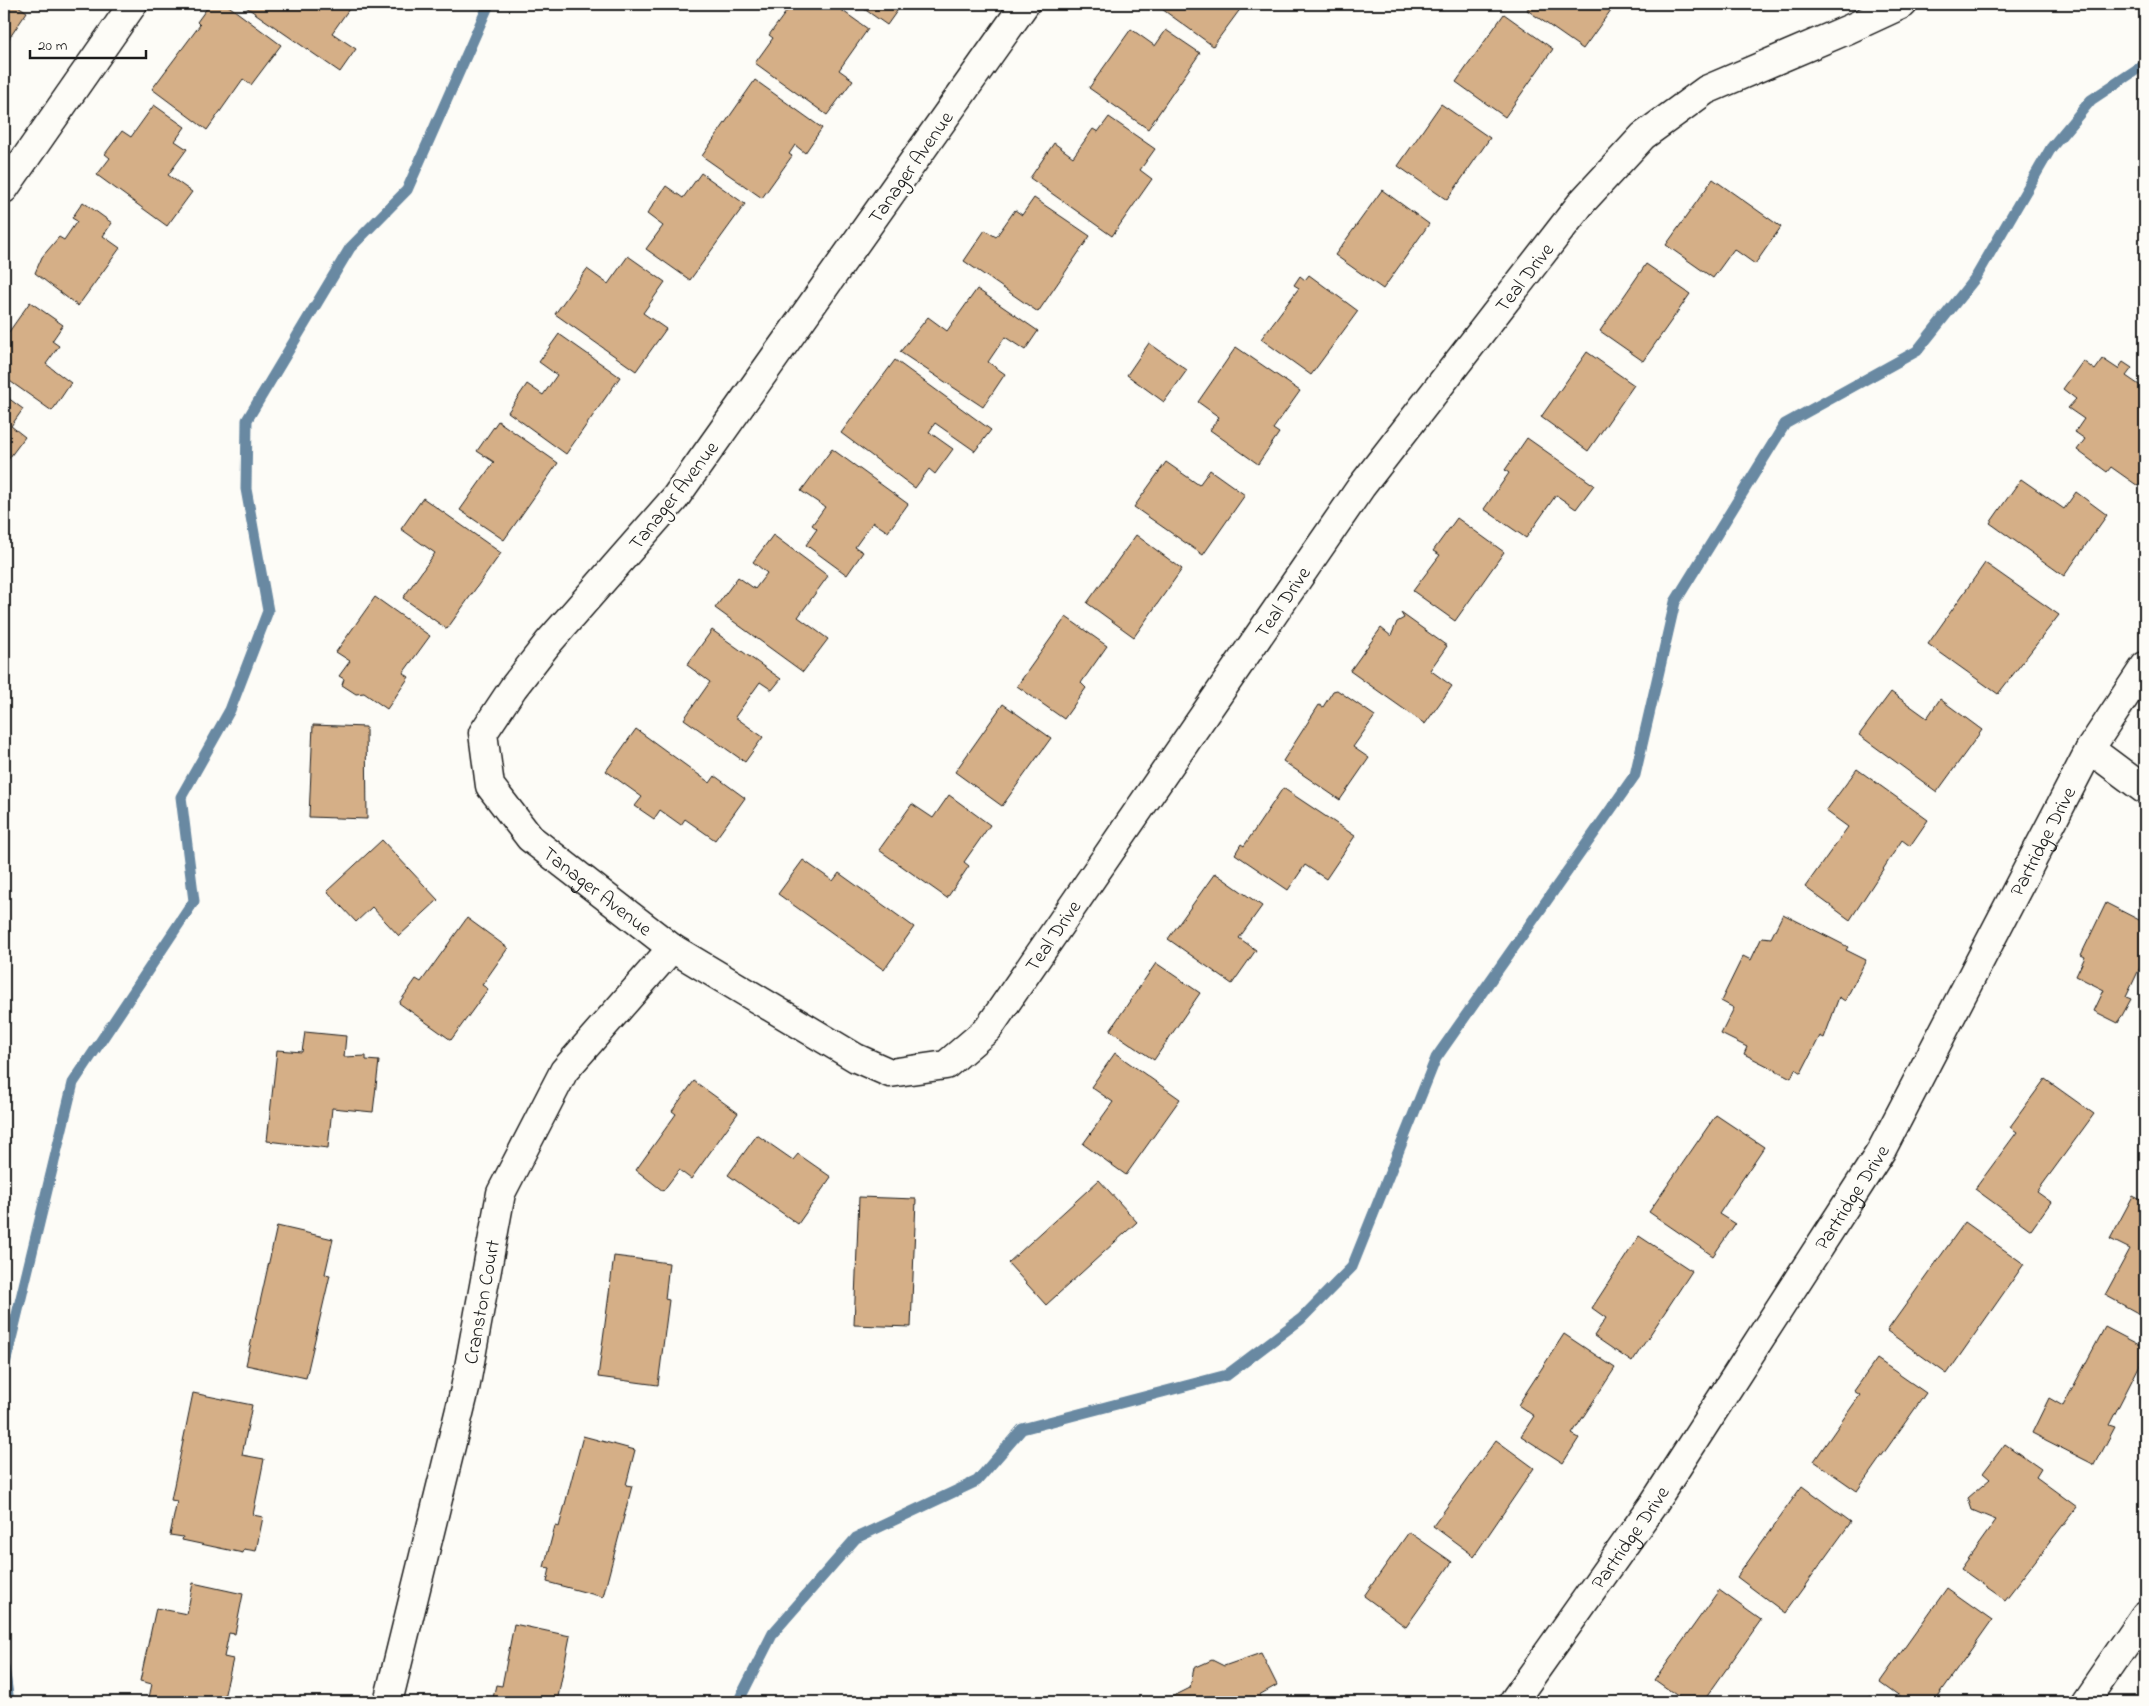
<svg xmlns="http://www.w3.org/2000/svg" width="2149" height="1706" font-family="'Indie Flower',sans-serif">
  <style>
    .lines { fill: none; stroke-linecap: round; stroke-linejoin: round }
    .stream { stroke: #6989a2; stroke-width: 11 }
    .building { fill: #d5af87; stroke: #1c1c1c }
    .street-casing { stroke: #1c1c1c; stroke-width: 31 }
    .street { stroke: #fdfcf7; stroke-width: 28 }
    .labels { text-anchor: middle; stroke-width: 5; stroke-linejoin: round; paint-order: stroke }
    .street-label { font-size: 20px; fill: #1c1c1c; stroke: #fdfcf7 }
  </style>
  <rect width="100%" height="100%" fill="#fdfcf7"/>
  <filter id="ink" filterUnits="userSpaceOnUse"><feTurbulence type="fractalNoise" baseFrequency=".02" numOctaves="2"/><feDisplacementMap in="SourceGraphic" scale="10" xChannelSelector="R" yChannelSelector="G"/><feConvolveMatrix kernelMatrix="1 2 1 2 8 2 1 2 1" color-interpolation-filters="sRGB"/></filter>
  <g filter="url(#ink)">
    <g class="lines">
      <path class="stream" d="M4,1368L73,1083L194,901L181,797L230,710L268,611L246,489L247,420L350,248L407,190L489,4
        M4,1667L9,1702
        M738,1702L773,1633L856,1538L977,1481L1022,1429L1227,1375L1301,1319L1352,1267L1436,1058L1635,775L1675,602L1785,424L1917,351L1976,277L2051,148L2091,100L2145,64"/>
    </g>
    <path class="building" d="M4,4H15L27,12L4,46Z
      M210,4H226L281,45L251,85L243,79L207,130L152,89L200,25L197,22Z
      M249,4H342L349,9L332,33L356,49L340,72L246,7Z
      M792,4H833L868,29L839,70L853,80L827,115L755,63L773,38L769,35Z
      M857,4H902L887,25Z
      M1155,4H1244L1213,46Z
      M1531,4H1606L1605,5L1611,10L1583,49L1527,10Z
      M1504,14L1553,49L1505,117L1456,82Z
      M1131,29L1155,46L1166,30L1200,53L1148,129L1089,88Z
      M755,80L822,128L805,153L795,145L789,154L792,156L762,198L702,156Z
      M1441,104L1490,138L1447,200L1398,166Z
      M154,105L185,127L175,141L187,149L168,175L192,192L167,226L97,175L110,158L105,154L122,131L131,137Z
      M1109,117L1155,149L1140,170L1152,179L1112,236L1030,178L1054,143L1073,157L1093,129L1098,132Z
      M701,173L745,204L690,280L646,249L663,226L647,214L666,186L683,198Z
      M1713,179L1781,227L1755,264L1734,249L1713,278L1666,245Z
      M1382,190L1429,224L1383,289L1335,255Z
      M1034,198L1090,236L1038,312L964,261L985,230L996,237L1015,210L1022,215Z
      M83,202L112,223L103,236L120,248L78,306L35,273L42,257L59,237L64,240L77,221L72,218Z
      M628,256L665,282L643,313L666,329L636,371L555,314L587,269L608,284Z
      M1646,264L1690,294L1643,361L1600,331Z
      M1309,275L1358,311L1311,375L1261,339L1299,288L1294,285L1300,276L1305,280Z
      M977,289L1038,331L1025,350L1005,337L988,362L1005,374L983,407L900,352L928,317L947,331Z
      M30,302L63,325L52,341L59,346L46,364L71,383L52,411L4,377V335L6,336Z
      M559,334L620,377L566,454L508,412L527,384L543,395L557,375L539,362Z
      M1149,343L1187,370L1164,402L1127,375Z
      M1236,347L1300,391L1273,429L1279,433L1258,464L1210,430L1219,417L1198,402Z
      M1587,352L1634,385L1588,451L1541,417Z
      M2103,359L2118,369L2123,362L2132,368L2126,376L2145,389V476L2138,486L2111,467L2107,472L2077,450L2085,439L2075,432L2084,419L2068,408L2076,399L2063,389L2083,361L2095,370Z
      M895,360L991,430L975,451L935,423L929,432L953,449L935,474L929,469L915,488L841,433Z
      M4,395L23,409L11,426L25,437L4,465Z
      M498,421L558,463L504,540L460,510L494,462L477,451Z
      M1527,438L1594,485L1576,509L1556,495L1526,538L1484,509L1509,473L1505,470Z
      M832,449L908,504L888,532L873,522L855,547L863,552L847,575L806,545L817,529L812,525L825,507L801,491Z
      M1166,462L1199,485L1210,470L1245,495L1203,555L1134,507Z
      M2021,479L2064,509L2076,492L2107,515L2064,576L1990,523Z
      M423,498L501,553L447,629L403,598L435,553L401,529Z
      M1457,518L1504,552L1455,621L1413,591L1440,555L1433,551Z
      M773,535L828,576L798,617L828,639L803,672L715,608L738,577L755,589L767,573L753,562Z
      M1136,535L1182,569L1134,637L1087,603Z
      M1985,563L2059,615L1998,694L1928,644Z
      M375,597L430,636L403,673L409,677L387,709L364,693L356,694L342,685L344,679L339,676L350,661L336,652Z
      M1401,613L1447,646L1430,670L1452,686L1425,724L1350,671L1381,628L1391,636L1397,622L1404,618Z
      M1066,617L1107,646L1081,683L1086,688L1064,719L1017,686Z
      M712,630L781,679L772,690L760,682L735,717L763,737L745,762L684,719L710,682L687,665Z
      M1337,690L1375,716L1353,747L1369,758L1340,800L1283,761L1319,705L1323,707L1333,691Z
      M1891,692L1927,718L1940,699L1982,730L1937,792L1859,735Z
      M1003,704L1051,738L1002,806L955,772Z
      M313,725L366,727L367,819L309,817Z
      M636,729L710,783L715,776L745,798L715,840L685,819L681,825L660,810L654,819L635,806L642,797L606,771Z
      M1857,769L1928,820L1910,846L1902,840L1850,920L1805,887L1848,827L1826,811Z
      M1283,788L1355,836L1326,879L1305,865L1288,890L1235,854L1241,844L1244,846Z
      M949,795L990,825L964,862L969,866L947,898L879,850L912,804L933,818Z
      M382,840L438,900L399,936L372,907L356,922L327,891Z
      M803,860L833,881L839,873L914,927L884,970L778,894Z
      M1215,873L1262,906L1239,938L1256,950L1232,984L1168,939Z
      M2106,903L2145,923V957L2126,997L2131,999L2118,1023L2094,1011L2104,990L2076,976L2085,957L2081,955Z
      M1783,914L1848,947L1846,950L1866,960L1845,1001L1839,997L1824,1038L1820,1036L1801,1073L1795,1069L1791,1078L1744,1054L1747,1047L1721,1034L1734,1008L1721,1001L1743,956L1751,960L1762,937L1771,938Z
      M467,918L508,948L482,985L488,989L451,1040L399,1003L416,979L421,982Z
      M1156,963L1200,993L1154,1060L1110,1030Z
      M305,1032L346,1036L344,1057L366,1056V1060L379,1061L373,1112L332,1108L328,1148L267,1141L277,1050L302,1052Z
      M1115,1053L1180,1099L1126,1175L1083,1144L1113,1102L1091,1087Z
      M2045,1079L2094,1114L2037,1192L2051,1202L2031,1230L1975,1189L2017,1132L2010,1127Z
      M694,1081L738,1113L691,1179L679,1170L663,1191L636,1170L676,1114L672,1111Z
      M1716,1115L1764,1147L1719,1214L1735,1224L1713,1256L1649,1212Z
      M757,1135L793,1160L798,1154L831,1177L798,1224L728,1175Z
      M1099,1180L1137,1222L1046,1305L1008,1263Z
      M2133,1196L2145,1202V1317L2105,1295L2130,1249L2110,1239Z
      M859,1197L916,1199L911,1327L854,1325Z
      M1965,1222L2024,1264L1947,1374L1887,1331Z
      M277,1226L333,1239L325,1274L330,1275L306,1378L246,1365Z
      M1639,1236L1692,1271L1632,1362L1594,1336L1606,1318L1592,1308Z
      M614,1256L669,1263L665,1299L669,1300L658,1385L598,1377Z
      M2105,1327L2145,1348V1355L2109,1425L2115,1427L2095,1465L2032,1433L2049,1398L2063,1406Z
      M1564,1334L1615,1368L1572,1434L1579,1438L1563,1463L1521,1436L1534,1416L1518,1405Z
      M1877,1359L1926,1393L1857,1491L1814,1461L1860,1395L1854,1391Z
      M193,1393L252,1405L242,1455L264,1459L253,1515L263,1517L256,1551L244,1549L243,1553L182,1540L183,1537L170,1535L177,1501L171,1500Z
      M583,1436L635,1450L626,1485L632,1486L603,1597L547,1582L550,1568L544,1567L555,1526L559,1527Z
      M1496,1440L1534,1468L1474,1556L1433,1526Z
      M2005,1444L2041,1469L2036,1477L2077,1507L2005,1600L1961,1569L1996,1520L1972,1510L1968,1498L1990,1479L1983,1473Z
      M1802,1486L1851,1522L1785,1613L1737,1577Z
      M1409,1532L1452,1562L1406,1627L1364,1596Z
      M193,1583L243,1594L235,1634L229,1633L224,1657L233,1659L223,1702H148L152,1684L140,1681L156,1608L187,1614Z
      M1947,1588L1992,1620L1934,1702H1908L1880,1682Z
      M1719,1590L1761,1620L1703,1702H1686L1655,1680Z
      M514,1624L570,1636L557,1702H492L496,1685L502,1686Z
      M1261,1653L1277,1685L1259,1695L1263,1702H1162L1190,1688L1194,1668L1212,1660L1224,1666Z
      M1870,1696L1879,1702H1866Z"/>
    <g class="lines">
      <g class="street-casing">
        <g id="street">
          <path id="s1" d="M1025,4L675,498L548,643L513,688L483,733L490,786L530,838L672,948L856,1058L890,1073L946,1065L988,1029L1361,487L1582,202L1643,136L1706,90L1849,29L1903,4"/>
          <path d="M4,189L133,4"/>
          <path d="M2090,749L2145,790"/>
          <path id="s2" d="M388,1702L465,1389L501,1193L564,1071L672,948"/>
          <path id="s3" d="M1513,1702L1652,1506L1881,1151L2090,749L2145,666"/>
          <path d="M2085,1702L2145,1615"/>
        </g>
      </g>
      <use href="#street" class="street"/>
    </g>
  </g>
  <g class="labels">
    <g class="street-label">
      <text transform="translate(910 167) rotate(-55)" y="7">Tanager Avenue</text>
      <text dy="7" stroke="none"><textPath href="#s1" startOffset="2495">Teal Drive</textPath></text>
      <text transform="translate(673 495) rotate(-52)" y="7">Tanager Avenue</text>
      <text dy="7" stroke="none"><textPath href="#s1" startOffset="2090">Teal Drive</textPath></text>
      <text dy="7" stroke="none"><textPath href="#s3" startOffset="1012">Partridge Drive</textPath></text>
      <text dy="7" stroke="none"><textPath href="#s1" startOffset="1114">Tanager Avenue</textPath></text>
      <text dy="7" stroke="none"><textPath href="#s1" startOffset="1685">Teal Drive</textPath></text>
      <text dy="7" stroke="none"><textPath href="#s3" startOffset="608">Partridge Drive</textPath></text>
      <text dy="7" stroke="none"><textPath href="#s2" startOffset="411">Cranston Court</textPath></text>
      <text dy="7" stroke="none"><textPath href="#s3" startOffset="202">Partridge Drive</textPath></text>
    </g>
  </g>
  <rect width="2149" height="1706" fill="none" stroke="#fdfcf7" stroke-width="20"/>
  <rect x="10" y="10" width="2129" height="1686" fill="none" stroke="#1c1c1c" stroke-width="2" filter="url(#ink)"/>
  <path d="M30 50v8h116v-8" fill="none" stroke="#1c1c1c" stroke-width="2.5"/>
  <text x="38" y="50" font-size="15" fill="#1c1c1c" stroke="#fdfcf7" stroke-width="4" paint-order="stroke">20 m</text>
</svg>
